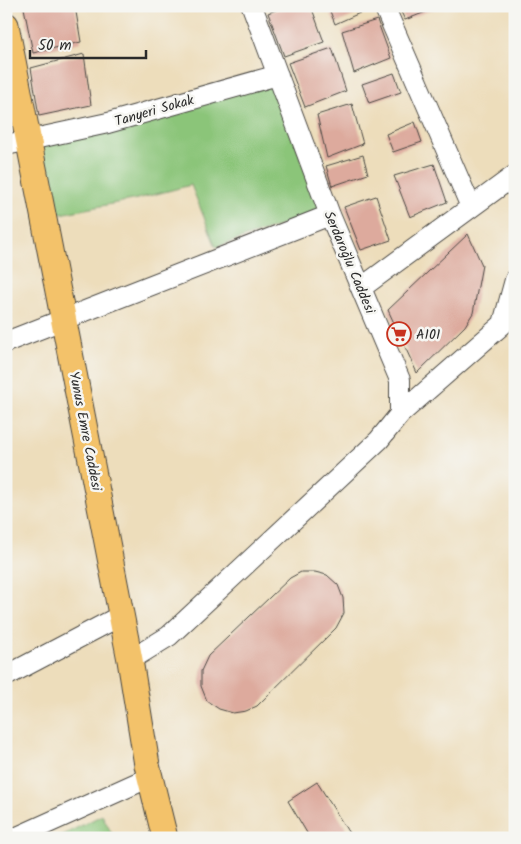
<svg xmlns="http://www.w3.org/2000/svg" width="521" height="844" font-family="Kalam,sans-serif">
  <style>
    .green { fill: #8bc579; stroke: #5b7852 }
    .building { fill: #ddaa9d }
    .lines { fill: none; stroke-linecap: round; stroke-linejoin: round }
    .minor-casing { stroke: #484641; stroke-width: 22 }
    .major-casing { stroke: #484641; stroke-width: 27 }
    .minor { stroke: #fff; stroke-width: 20 }
    .major { stroke: #f3c26a; stroke-width: 25 }
    .labels { text-anchor: middle; stroke-width: 5; stroke-linejoin: round; paint-order: stroke }
    .street-label { font-size: 14px; fill: #2b2b2b; stroke: #f6f6f2 }
    .poi-label { font-size: 14px; fill: #2b2b2b; stroke: #f6f6f2; text-anchor: start }
  </style>
  <rect width="100%" height="100%" fill="#f6f6f2"/>
  <filter id="ink" filterUnits="userSpaceOnUse"><feTurbulence type="fractalNoise" baseFrequency=".02" numOctaves="2"/><feDisplacementMap in="SourceGraphic" scale="10" xChannelSelector="R" yChannelSelector="G"/><feConvolveMatrix kernelMatrix="1 2 1 2 8 2 1 2 1" color-interpolation-filters="sRGB"/></filter>
  <filter id="wash" filterUnits="userSpaceOnUse"><feTurbulence type="fractalNoise" baseFrequency=".0096" numOctaves="4" result="noise"/><feDisplacementMap in="SourceGraphic" scale="20" xChannelSelector="R" yChannelSelector="G"/><feGaussianBlur stdDeviation="1.12" result="paint"/><feColorMatrix in="noise" values="0 0 0 0 0 0 0 0 0 0 0 0 0 0 0 0 0 1.4 0 .05"/><feComposite in="paint" operator="in"/></filter>
  <g filter="url(#wash)">
    <rect width="100%" height="100%" fill="#edddbb"/>
    <path class="green" d="M274,83L321,212L216,247L191,185L137,199L50,216L40,146Z
      M102,815L114,838H57Z"/>
    <g id="blocks">
      <path class="building" d="M33,6H75L81,42L33,53L24,8Z
        M286,6H311L324,42L284,56L268,13Z
        M328,6H370L371,8L335,24Z
        M398,6H441L405,20Z
        M377,20L391,58L354,73L342,31Z
        M332,48L346,91L305,107L288,63Z
        M84,54L91,105L39,116L31,68Z
        M394,73L401,92L369,103L362,84Z
        M352,104L363,144L327,158L317,115Z
        M415,122L422,142L393,152L386,134Z
        M363,155L368,174L332,186L326,166Z
        M434,164L447,202L410,217L394,176Z
        M376,196L391,240L361,250L344,207Z
        M468,234L482,265L473,313L465,326L417,373L388,310Z
        M301,572H315L327,575L338,585L343,598L344,613L336,628L257,706L246,711L233,713L219,709L207,701L201,686V671L208,656L290,578Z
        M317,782L352,838H310L288,801Z"/>
    </g>
  </g>
  <g filter="url(#ink)">
    <use href="#blocks" fill-opacity="0" stroke="#484641" stroke-width="1"/>
    <g class="lines">
      <g class="minor-casing">
        <path id="minor" d="M384,6L471,207
          M6,145L108,123L278,75
          M361,288L515,175
          M6,342L330,215
          M400,414L503,324L515,280
          M130,660L169,636L379,440L400,414V380L330,215L252,6
          M6,676L122,615
          M15,838L150,777"/>
      </g>
      <g class="major-casing">
        <path id="major" d="M6,25L130,660L147,765L165,838"/>
      </g>
      <use href="#minor" class="minor"/>
      <use href="#major" class="major"/>
    </g>
  </g>
  <defs>
    <g id="supermarket-ring" transform="scale(1.25)"><circle r="9.5" fill="#f6f6f2" stroke="#c8321e" stroke-width="1.5"/><path d="M-6-5.5h2.5l.6 2H6L4.5 2H-2.5L-4.4-4H-6ZM-1.5 3.2a1.3 1.3 0 1 0 .1 0ZM3 3.2a1.3 1.3 0 1 0 .1 0Z" fill="#c8321e"/></g>
  </defs>
  <g fill-rule="evenodd">
    <use href="#supermarket-ring" x="399" y="334"/>
  </g>
  <g class="labels">
    <g class="street-label">
      <text transform="translate(154 110) rotate(-16)" y="5">Tanyeri Sokak</text>
      <text transform="translate(350 262) rotate(67)" y="5">Serdaroğlu Caddesi</text>
      <text transform="translate(86 431) rotate(79)" y="5">Yunus Emre Caddesi</text>
    </g>
    <g class="poi-label">
      <text x="416" y="339">A101</text>
    </g>
  </g>
  <rect width="521" height="844" fill="none" stroke="#f6f6f2" stroke-width="25"/>
  <path d="M30 50v8h116v-8" fill="none" stroke="#2b2b2b" stroke-width="2.5"/>
  <text x="38" y="50" font-size="15" fill="#2b2b2b" stroke="#f6f6f2" stroke-width="4" paint-order="stroke">50 m</text>
</svg>
